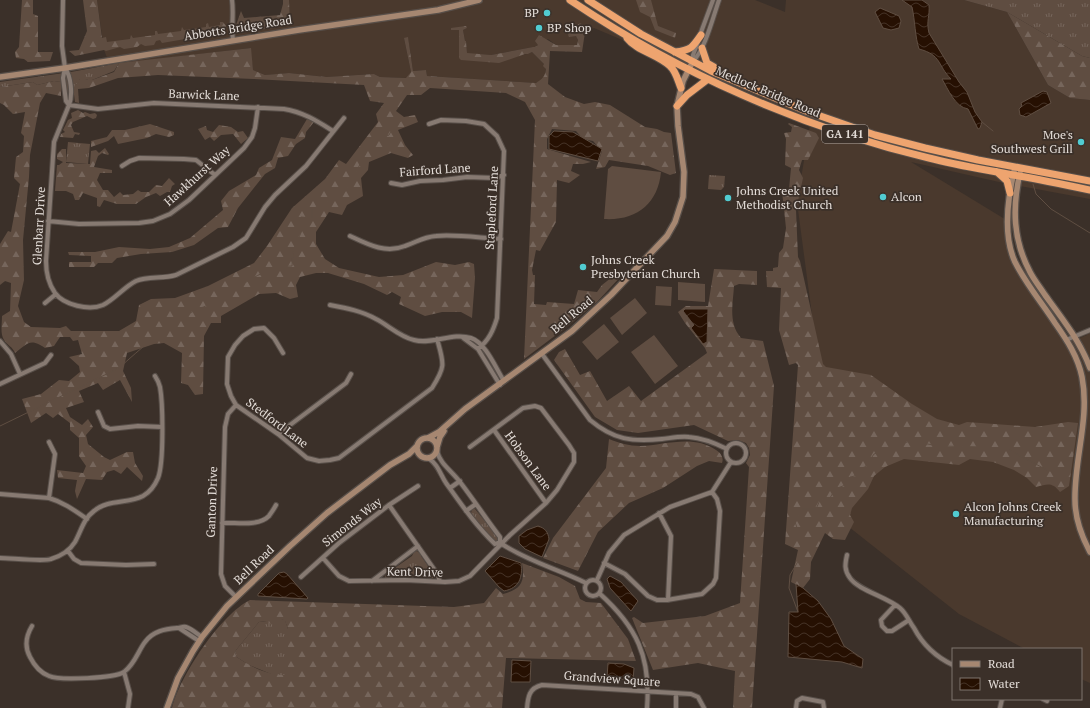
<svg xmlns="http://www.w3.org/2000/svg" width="1090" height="708" font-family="'PT Serif',serif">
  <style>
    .built { fill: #4a392d }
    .grass { fill: url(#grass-tufts) }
    .forest { fill: url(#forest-firs); fill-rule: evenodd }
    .garden { fill: #5f4d41 }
    .water { fill: url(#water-waves); stroke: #5f4e42 }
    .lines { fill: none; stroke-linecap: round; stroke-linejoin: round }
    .stream { stroke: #5f4e42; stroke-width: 1 }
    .street-casing { stroke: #584f49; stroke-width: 6 }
    .secondary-casing { stroke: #584f49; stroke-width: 8 }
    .highway-casing { stroke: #584f49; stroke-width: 9 }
    .street { stroke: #877a72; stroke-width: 4 }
    .secondary { stroke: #a68771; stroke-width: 5.5 }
    .highway { stroke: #eea46f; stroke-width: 7 }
    .poi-dot { fill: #51ccd1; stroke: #3b3029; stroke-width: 1.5 }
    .labels { text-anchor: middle; stroke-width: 3.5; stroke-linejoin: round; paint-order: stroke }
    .shield { fill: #3b3029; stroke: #b1a9a4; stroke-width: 1 }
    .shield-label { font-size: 11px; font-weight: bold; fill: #e4ddd8 }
    .poi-label { font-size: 12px; fill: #e4ddd8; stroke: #3b3029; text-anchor: start }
    .street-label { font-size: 12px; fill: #e4ddd8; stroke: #3b3029 }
  </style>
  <defs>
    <pattern id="grass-tufts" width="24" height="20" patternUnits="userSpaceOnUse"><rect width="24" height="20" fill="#5f4d41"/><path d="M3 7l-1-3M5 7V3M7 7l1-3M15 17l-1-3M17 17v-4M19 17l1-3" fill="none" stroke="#76665c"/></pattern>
    <pattern id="forest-firs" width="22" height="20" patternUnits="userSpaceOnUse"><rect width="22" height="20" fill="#5f4d41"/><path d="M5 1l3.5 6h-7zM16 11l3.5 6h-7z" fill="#76665c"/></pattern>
    <pattern id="water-waves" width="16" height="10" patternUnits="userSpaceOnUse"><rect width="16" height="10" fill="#261002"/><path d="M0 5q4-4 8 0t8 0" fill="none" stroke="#453226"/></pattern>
  </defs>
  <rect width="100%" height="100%" fill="#3b3029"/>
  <path class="built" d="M97,0H235L236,25L246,31L290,20L289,0H755L785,12L786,0H964L1007,12L1048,85L1070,98L1090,100V199L999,182L911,162L1008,221L1014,254L1032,280L1070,342L1087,335L1090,327V683L1081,679V649H1025L959,614L849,527L817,353L797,202L810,125L784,116L658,55L594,28L592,29L580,23L576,35L578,40L577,45H556L548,39L535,47H533L491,55L467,54L466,41H465L463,30L467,28L451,30H459V58L528,54L532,52L544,64L546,69L545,75L543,79L536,83L427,76L426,70L413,71L408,38H404L411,72L407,78L380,77L374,74L326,77L289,73L265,75L253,70L250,48L110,65L104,50Z"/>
  <path class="grass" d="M964,0H1090V58L1082,56L1007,12Z
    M119,63L114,71L92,80V78L86,80L79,79L81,81L73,87V89L69,92L70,101H68L67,92H62L61,82L54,81L37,85L33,82L0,87V82L71,72Z
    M68,142L90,144L88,164L66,162Z
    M709,175L725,176L724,187L721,190L708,189Z
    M472,509H475L498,537L497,541H495L484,532L471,513Z
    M417,551L421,554V556L430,569L433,570L434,571L433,578L428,579L426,577L393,576L391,578H385V573L387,571L389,572L412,556L414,552Z
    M282,619L285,620L288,629V675L276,676L249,665L235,656L236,650L259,622Z"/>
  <path class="forest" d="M22,0H33V14L38,16V52H53L50,61L28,62L24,59L16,58L15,52L19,47Z
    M83,0H97L102,38L106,37L107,42L130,39L131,35L133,38L155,35V31H157L158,34L181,31L182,27L184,30L206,27V24L208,23L209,27L220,25V22H223L226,26L220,34L211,35L207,31L204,37L193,39L191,36H188L185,39L162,43L160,40L156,41L154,45L145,46L141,44L137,47L124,49L120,47L106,51L104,50L75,56L69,51L79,50L87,31Z
    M283,0H289L290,20L274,28L246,31L236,25L241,11L244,18L280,15L283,4Z
    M636,0H651L658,26L676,33L675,38L655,30L650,17L640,12Z
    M1007,12L1082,56L1090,58V100L1070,98L1048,85Z
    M580,23L592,29L585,32L582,52L550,51L548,84L565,97L584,104L595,102L610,105L645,127L657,129L664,132L671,133L676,173L670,175L648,166L609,160L605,167L596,169L602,151L593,141L583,139L576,131L552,129L547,139V149L591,162L583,164H573L571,171L580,175L569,183L557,180L556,222L540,251L536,250L532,270L533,275H535L534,304L546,305L547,302L574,304L578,290L597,292L602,285L616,274L622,275L597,302L564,329L524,359L535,120L525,102L506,93L430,88L421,95H407L396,111L404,117L415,115L418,122L398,130L405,145L413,155L408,158L391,153L369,162L368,170L361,178L363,196L347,205L342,215L329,212L316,232V244L325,259L339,268L379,277L403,275L436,262L455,265L469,262L474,264L475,278L472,318L461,312H442L425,316L399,304L401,297L392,292L387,295L364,284L328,273H316L300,277L296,285L298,297L290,299L276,293L259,294L221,316V323H211L204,336L203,394L195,395L188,385L181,383L182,353L164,343L154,344L127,353L123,371L131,388L132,402L120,380L103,390L98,383L79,391L84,402L66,408L70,417L82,425L88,419L93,427L86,435L88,444L104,457L110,460L127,452H133L135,463L143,476L142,481L127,467L121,474L114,470L107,472L102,480L86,479L77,499L75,491L77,480L58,478L57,470L83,473L86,466L79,456V438L70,430V423L58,414L53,418L46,413L31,423L22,399L41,394L59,380L69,381L80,372L79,366L69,357L82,354L78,340L73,341L70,337H60L54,346L45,348C30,338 28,343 15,353C13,347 7,345 4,340C0,334 2,324 2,316L10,311L11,283L5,281L0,285V244L8,231L11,232L20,184L14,178L16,157L23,152L24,136L21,133L25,112L13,114L4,105L0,103V87L33,82L37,85L54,81L61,82V96L46,93L40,103L30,155L29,177L23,240L24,280L18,306L24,322L31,327L60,328L66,326L71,331H119L136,321L139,305L151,299L175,298L208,286L254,263L267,246L292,208L325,179L339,160L346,164L378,122L376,114L384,103L370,101L364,85L254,79L158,75L118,78L89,88L78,89L79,103L75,102L73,87L80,81L79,79L83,77L86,80L92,77V80L114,72L119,63L251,48L253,70L265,75L289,73L326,77L374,74L380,77L406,78L411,72L404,38L408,37L413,71L426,70L427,76L536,83C542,79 545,77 546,69L543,66L544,64L532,52L528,54H525L499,63L461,60L459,58V30H451V28L466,26L467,28L463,30L465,41H466L467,53L491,55L533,47H535L538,45L535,41L539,35L556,45H577L578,40L576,36L569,37L568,33Z
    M78,110L83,113L85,112L90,114L95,113L97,115L96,118L93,119L87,116L73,122L71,125L74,132L80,133L79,135L75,134L73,138L60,137L61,134L65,132L63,130L68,120L72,118L71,113Z
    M307,119L314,122L306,132L305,138L296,144L288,156L278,158L275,168L265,174L238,208L228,227L218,228L194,245L172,252L141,254L117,258L112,263H98L94,267H69V262H91V256L69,255L68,252H95L119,247L150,249L169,247L190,238L223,210L221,201L229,191L256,175L259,168L272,160L281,137L295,139Z
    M789,123L816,133L819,138L808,160H802L799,170L803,178L796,210L798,257L800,261L823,364L826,367L871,375L912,404L937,419L959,425L967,422L1035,427L1068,422L1078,423L1069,486L1060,492C1052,482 1048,484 1036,487L1027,478L1014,470L993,462L970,459L959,465L904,459L885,467L874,476L868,489L852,508L850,515L854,522L845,540L833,539L825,533L811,562L810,579L803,588L791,582L798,550L785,544L798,365L796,363L789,365L779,330L781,288L767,287L766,271H773V268L778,267L779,253L783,248L786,228L782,191L789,189L791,168L785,165L786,139L784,133L791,132L792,127L788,124Z
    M150,124L174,132V135L169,137L156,134L147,138L118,144L114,136L108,141L91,147V141L107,137L112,130H125Z
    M219,125L231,127L238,132L243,131L248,138L241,144L233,134L221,135L214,141L210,137L205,140L198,129L206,126L207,130L213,132Z
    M105,148L109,154L108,155L102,153L98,156L94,167L112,170V173H100L97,180L103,190H108L114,197L120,192L123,195L133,194L138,190L141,192H149L156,185L162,186L169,178L175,184L172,186L170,192H167L160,196L156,193L146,197L136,204H117L104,200L100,207L97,206V198L83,193L79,200H75L73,194L66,191H55L57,165H59L63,162L57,159V154L62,149H66V163L90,164L91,151L96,150L99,153Z
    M714,269L757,271V285L739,284L734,286C733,304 728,323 741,338L763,341L774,386L752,708H733L735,671L698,663L653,670L632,618L634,617L643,623L705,616L740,603L749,467L746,463L750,455L749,448L746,443L738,440L728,441L694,425L638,433L617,430L595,417L554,360L559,352L565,349L580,375L590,371L607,401L629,386L641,401L707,353L705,348L685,323L678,312L686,306H708Z
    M609,439C619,443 629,446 640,446C665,445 693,434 716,450C721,453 724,458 722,463L709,461L697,466L663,488L629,503L598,532L578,571L543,558L553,538L606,468Z
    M522,563L559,577L575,586L580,599L586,602L601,603L628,639L636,661L506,658L502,708H172C180,676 220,615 250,600L454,607L484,603L496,588L503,594C522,589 525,582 522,563ZM282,619L285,621L288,629V675C269,676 251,667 235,656L236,650L259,622L266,621L273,625Z"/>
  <path class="garden" d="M612,166L661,172C658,204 636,221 604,219L608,169Z
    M678,282L705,284V302L678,300Z
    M656,286L672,287L671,306L655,305Z
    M635,298L647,313L622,335L610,318Z
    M604,324L619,342L597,360L582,342Z
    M654,335L678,366L655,384L631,352Z"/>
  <path class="water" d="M902,0H922L929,5C930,16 926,21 929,33L959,82L967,92L975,112L982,122L980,128L978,129L968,109C955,107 948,89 942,79H951C937,65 942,55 919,49C915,37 915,20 912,7Z
    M880,8L899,16L901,21L899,28L891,30L883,28L875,12Z
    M1043,91L1047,92L1051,103L1026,117L1020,115L1019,109L1022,106L1021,103Z
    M554,131L573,132L602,149L598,161L549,149V136Z
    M685,309H708L707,342L703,344L691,328L694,325L683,311Z
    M538,526C545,528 548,532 549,539L542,557L525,549L519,543V536L527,530Z
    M500,556L521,563C523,578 519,588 504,591L499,587L485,571Z
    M284,572L287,574L308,598L307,599L258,596V594L279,573Z
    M610,576L621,582L638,601L631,611L610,588L607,579Z
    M796,584L803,588L818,601L831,619L844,646L863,659L862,668L842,662L788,657L789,612H798Z
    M512,660L531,661L530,682H511Z
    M608,663L624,664L634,668L633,680L607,678Z"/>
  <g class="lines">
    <path class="stream" d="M982,122L993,131
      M1033,184L1036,194L1051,209L1090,233
      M0,426L119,368C139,350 166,326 190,313C198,308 209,306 218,300C241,287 263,266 292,266L293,251L303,228L301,217L312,218V209L343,194L352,181L370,143L389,135L395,124L403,120
      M798,612L789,588L790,575L800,558L801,539L795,522L802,509H816L820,500L830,498L835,489L848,484L850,477L855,476L857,469L865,467L874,454L910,441L939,446L986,447L996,452L1009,450L1047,470L1063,474"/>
    <g class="street-casing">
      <path id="street" d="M63,0L62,46L65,68L63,78L66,101L69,105L54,142L46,261C46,273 48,283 55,293C64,305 89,311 103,305C115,299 124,287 136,281C148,276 163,279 176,275L233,247L246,238L265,207L275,195L306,166L344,118
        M232,0C234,14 231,26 233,40
        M700,35L713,0
        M693,61C705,50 713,17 719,0
        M693,61V55L698,42
        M65,68C71,76 73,95 69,105L98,109L154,103L284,109C303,112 317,121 333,131
        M429,124L441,120L466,121L484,124L497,136L504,151L497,318C493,331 489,340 478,349
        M122,166L130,161L139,158L184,159L196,160L215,175
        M391,183L402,185L420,181L443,180L467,177L495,178L504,175
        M48,221L79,224L139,223L153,221L170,214L189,200L244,148L252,137L255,128L258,107
        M350,236C367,244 385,254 405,246C417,242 423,237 436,236C455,234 481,238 501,239
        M45,303L56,294
        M330,305C346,308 362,311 376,319C388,325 400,337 414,340C433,345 452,332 471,338C486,343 496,369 504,381
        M462,337L478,349L500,385
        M1066,340L1090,330
        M0,341L11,354L20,374
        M283,353L274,338L264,328L254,329L243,336L235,345L228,357L227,384L231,396L236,405L278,434L307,458L319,461L330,460L339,458L432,388C446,366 444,364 437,339
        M542,354L590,420C614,440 632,442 662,439C671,438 680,436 689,437C703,438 715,443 727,449
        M0,384L45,363L51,355
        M98,412L104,426L110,429L138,426L162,427
        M494,430L546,503
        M278,434L346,383L351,374
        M726 453a10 10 0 1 1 20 0a10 10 0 1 1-20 0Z
        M437,451C440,464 452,471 460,482C474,500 486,519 500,537V542L502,544C527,561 558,569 586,583
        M428,458C438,464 440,474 446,483C461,504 476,526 495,544L500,542
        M450,488L460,481
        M712,492L731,462
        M0,494L49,498C63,502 74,510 87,519
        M49,498L55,454L49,442
        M389,505L438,575L440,582
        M466,511L476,504
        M659,513L671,536L668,600
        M222,523C236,522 258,527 269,516C271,513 274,509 276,505
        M68,551L74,559L81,563L126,565L154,564
        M847,555C845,564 844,570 850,578C858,590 887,597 900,608C906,613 909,621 914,628C923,645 936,657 953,665
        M0,558C10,558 44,562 51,559C61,556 70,550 75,542C81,531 84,518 94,511C108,499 128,504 143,496C150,492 155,485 158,478C164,463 163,404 160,387C159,383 157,379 155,376
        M323,558L339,576L349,581L405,580L445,582L459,581L470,576L510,535L546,503L557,490L574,462V453L569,445L541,408L535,406L523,408L470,447
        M604,563L625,574L648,596L657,600H667L702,594L713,584L716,578L720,511L717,499L712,492
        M301,577L339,543L389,505L418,486
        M585 588a8 8 0 1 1 16 0a8 8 0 1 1-16 0Z
        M597,580L609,553L624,535L670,507L712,492
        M372,581L418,546
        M599,593C637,627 651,657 647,708
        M236,597L225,586L221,574L225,427L228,414L236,405
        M895,605L881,620L882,626L887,631H892L909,620
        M32,626C26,636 24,646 30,657C34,665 41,673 49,676C60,681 115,678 124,672C135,664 138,651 145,642C153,631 165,629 177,628C180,628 183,626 186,627C192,629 197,634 202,637
        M179,628L199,641
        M124,672L130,694L128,708
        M1043,699L1047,701
        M527,708C528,697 529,688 542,685L691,694L698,697L704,708
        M676,708V696
        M796,708L797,701L802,698L823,702L824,708
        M1000,708L1002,699"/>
    </g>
    <g class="secondary-casing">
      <path id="secondary" d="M0,77L65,68L299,30L438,10L479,0
        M1015,167C1008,196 1002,234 1015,262C1026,284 1042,303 1055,323C1067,340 1078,357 1082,377C1090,418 1074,459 1075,500C1075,518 1082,537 1090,552
        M1020,173C1012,208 1013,240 1030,272C1034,280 1040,287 1045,295C1062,318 1080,341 1090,368
        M428,438L439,432L465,409L572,331L611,295L667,236L675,222L683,197L684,172L678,126L677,106L683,81L693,61
        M417 448a10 10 0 1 1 20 0a10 10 0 1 1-20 0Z
        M437,447L440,437L444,431
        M167,708L178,678L193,651L202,637L227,606L290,546L327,513L390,465L409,454L417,446"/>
    </g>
    <g class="highway-casing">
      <path id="highway" d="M570,0C679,73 802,128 929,158C959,166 989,170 1019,176C1042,180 1066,185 1090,190
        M588,0L641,34L711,71L806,111L875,135L925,148L978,160L1090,181
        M627,38C637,51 657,54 670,66C676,71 678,81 681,88
        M702,48L707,63L714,67
        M675,52C691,50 692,48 701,35
        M677,106L687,95L708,79
        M997,172L1007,181L1010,193"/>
    </g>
    <use href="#street" class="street"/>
    <use href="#secondary" class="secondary"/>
    <use href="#highway" class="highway"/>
  </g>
  <g class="poi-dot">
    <circle cx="547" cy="13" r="4"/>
    <circle cx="539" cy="28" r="4"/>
    <circle cx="1081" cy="142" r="4"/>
    <circle cx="883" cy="197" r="4"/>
    <circle cx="728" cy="198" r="4"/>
    <circle cx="583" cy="267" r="4"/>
    <circle cx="956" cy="514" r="4"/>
  </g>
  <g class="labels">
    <rect class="shield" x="822" y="125" width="46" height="18" rx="3"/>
    <g class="shield-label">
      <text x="845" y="138">GA 141</text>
    </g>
    <g class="poi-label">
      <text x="539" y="17" text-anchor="end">BP</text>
      <text x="547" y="32">BP Shop</text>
      <text x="1073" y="139" text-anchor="end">Moe's<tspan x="1073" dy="14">Southwest Grill</tspan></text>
      <text x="736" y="195">Johns Creek United<tspan x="736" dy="14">Methodist Church</tspan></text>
      <text x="891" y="201">Alcon</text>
      <text x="591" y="264">Johns Creek<tspan x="591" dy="14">Presbyterian Church</tspan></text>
      <text x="964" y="511">Alcon Johns Creek<tspan x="964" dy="14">Manufacturing</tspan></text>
    </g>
    <g class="street-label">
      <text transform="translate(238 28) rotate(-9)" y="4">Abbotts Bridge Road</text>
      <text transform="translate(768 92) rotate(23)" y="4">Medlock Bridge Road</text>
      <text transform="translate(204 95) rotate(2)" y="4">Barwick Lane</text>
      <text transform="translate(435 170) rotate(-4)" y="4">Fairford Lane</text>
      <text transform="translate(197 176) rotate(-42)" y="4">Hawkhurst Way</text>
      <text transform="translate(492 208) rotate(-87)" y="4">Stapleford Lane</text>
      <text transform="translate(39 226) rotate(-87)" y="4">Glenbarr Drive</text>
      <text transform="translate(572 315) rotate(-40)" y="4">Bell Road</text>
      <text transform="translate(277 423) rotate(37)" y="4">Stedford Lane</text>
      <text transform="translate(528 461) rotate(54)" y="4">Hobson Lane</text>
      <text transform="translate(212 502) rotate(-88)" y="4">Ganton Drive</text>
      <text transform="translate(352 522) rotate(-38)" y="4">Simonds Way</text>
      <text transform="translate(254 565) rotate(-44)" y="4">Bell Road</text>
      <text transform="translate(415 572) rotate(1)" y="4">Kent Drive</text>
      <text transform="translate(612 679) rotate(4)" y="4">Grandview Square</text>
    </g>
  </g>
  <rect x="952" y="648" width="130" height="52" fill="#3b3029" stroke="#7f756f"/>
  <rect x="960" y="661" width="20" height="6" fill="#a68771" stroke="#7f756f"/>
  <text x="988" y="668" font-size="12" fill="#e4ddd8">Road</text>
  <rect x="960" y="678" width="20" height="12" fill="url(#water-waves)" stroke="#7f756f"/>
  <text x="988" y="688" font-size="12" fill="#e4ddd8">Water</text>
</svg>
